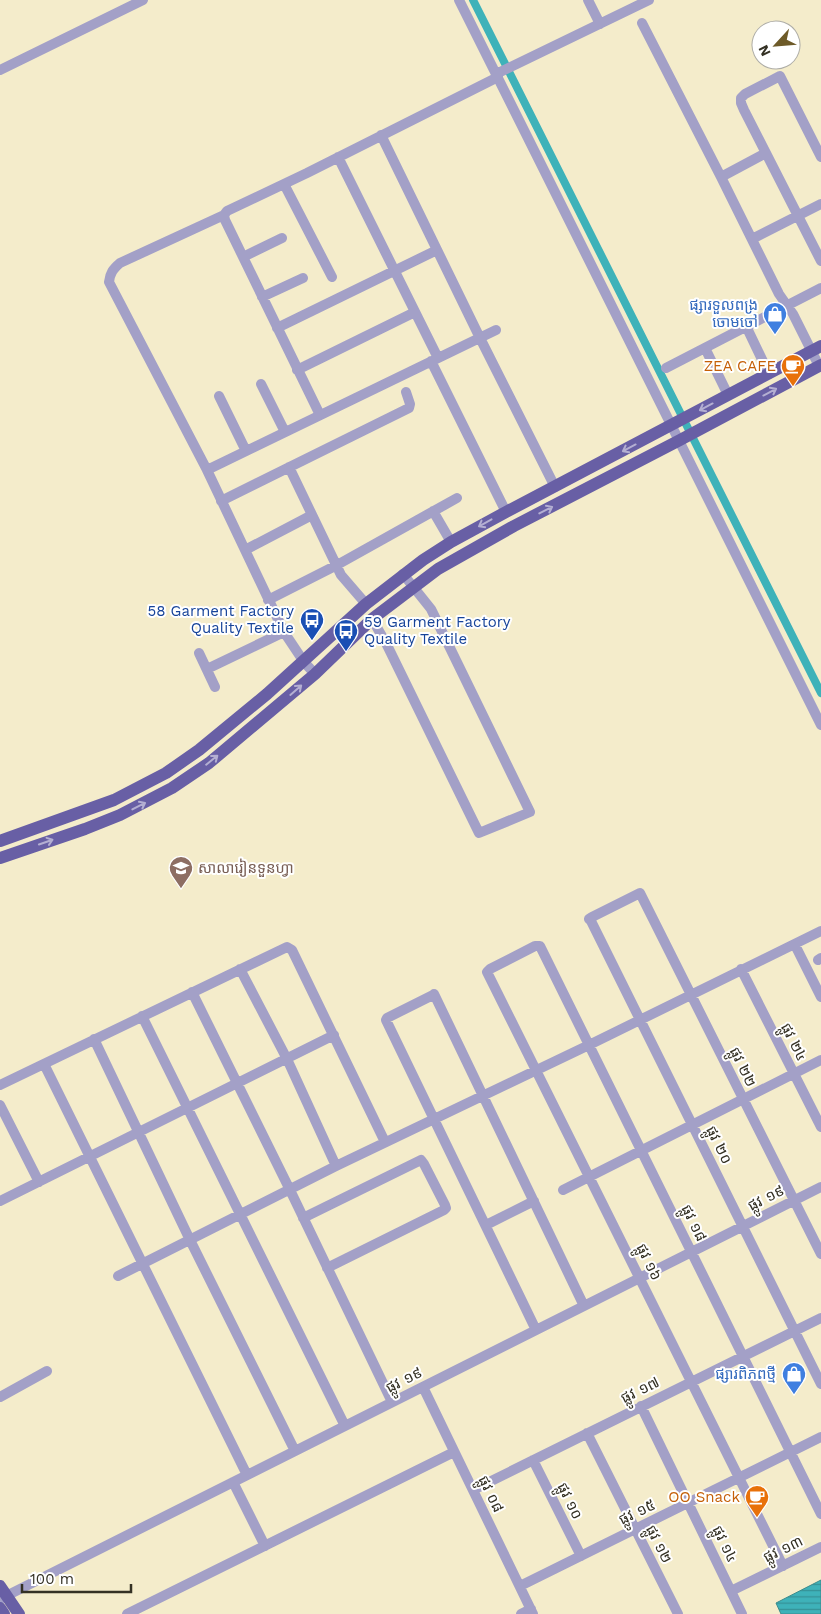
<svg xmlns="http://www.w3.org/2000/svg" width="821" height="1614" font-family="'Work Sans','Noto Sans Khmer',sans-serif">
  <style>
    .water { fill: url(#water-rules); stroke: #3b8b8c }
    .lines { fill: none; stroke-linecap: round; stroke-linejoin: round }
    .canal { stroke: #3eb2b9; stroke-width: 8 }
    .minor { stroke: #a3a0c7; stroke-width: 10 }
    .major { stroke: #685fa5; stroke-width: 12 }
    .oneway { stroke: #b4afd2 }
    .labels { text-anchor: middle; stroke-width: 4; stroke-linejoin: round; paint-order: stroke }
    .shop-label { font-size: 15px; fill: #366cbe; stroke: #fff; text-anchor: end }
    .food-label { font-size: 15px; fill: #c56008; stroke: #fff; text-anchor: end }
    .transit-label { font-size: 15px; fill: #164399; stroke: #fff; text-anchor: end }
    .education-label { font-size: 15px; fill: #785e54; stroke: #fff; text-anchor: start }
    .street-label { font-size: 15px; fill: #343124; stroke: #fff }
  </style>
  <defs>
    <pattern id="water-rules" width="6" height="5" patternUnits="userSpaceOnUse" patternTransform="scale(1.25)"><rect width="6" height="5" fill="#3eb2b9"/><path d="M0 2.5h6" fill="none" stroke="#359196"/></pattern>
  </defs>
  <rect width="100%" height="100%" fill="#f4eccb"/>
  <path class="water" d="M821,1580V1614H781L776,1603Z"/>
  <g class="lines">
    <path class="canal" d="M473,0L821,693"/>
    <path class="minor" d="M459,0L821,725
      M588,0L600,24
      M642,23L721,177L779,294L793,314L819,366
      M0,70L143,0
      M496,74L649,0
      M381,135L480,338L555,487
      M338,157L438,358
      M821,157L780,76L745,94L741,98V103L744,110L821,261
      M721,177L766,153
      M284,184L332,277
      M224,215L120,263C113,269 110,273 109,282L207,470L284,632L304,662L315,674
      M752,239L821,204
      M243,257L282,238
      M262,297L303,278
      M746,326L769,374
      M277,328L437,250
      M705,348L728,395
      M431,361L506,512
      M666,368L821,288
      M297,370L415,312
      M261,384L285,432
      M219,396L246,451
      M320,415L225,220L224,215L227,211L307,173L498,77
      M289,467L341,575L366,604
      M207,470L496,330
      M221,501L409,408L410,404L406,392
      M433,511L451,542
      M245,550L312,515
      M268,600L337,565L457,498
      M372,619L386,643L479,833L530,812L431,609L403,574
      M199,653L215,687
      M207,669L284,632
      M795,945L821,997
      M818,960L821,958
      M240,969L287,1059L336,1166
      M741,969L821,1127
      M192,992L290,1190L392,1402
      M142,1016L345,1426
      M94,1039L190,1240L295,1451
      M44,1064L247,1475
      M0,1085L287,947L292,950L385,1142
      M0,1105L39,1182
      M563,1190L821,1060
      M0,1201L334,1035
      M303,1218L421,1160L424,1164L445,1205L446,1208L444,1210L327,1268
      M486,1225L534,1201
      M821,1254L640,893L592,917L589,919L591,921L821,1384
      M118,1276L336,1166L589,1045L821,931
      M536,1330L386,1020L387,1018L433,995L434,994L435,996L584,1306
      M423,1387L533,1614
      M0,1397L47,1371
      M641,1406L742,1614
      M587,1433L678,1614
      M533,1460L581,1556
      M233,1482L265,1546
      M473,1490L821,1318
      M783,1566L487,972L490,969L535,946H540L821,1514
      M520,1586L821,1437
      M731,1591L821,1547
      M0,1599L821,1187
      M127,1614L454,1452
      M521,1614L531,1609"/>
    <path class="major" d="M0,841L114,800L166,773L199,750L267,694L366,604L423,560L451,542L506,512L821,346
      M0,858L85,829L120,815L172,788L209,763L315,674L372,619L438,569L514,526L680,440L821,365
      M0,1586L19,1614
      M0,1608L4,1614"/>
  </g>
  <defs><path id="oneway-shaft" d="M-6 0H5M1.5-3L5.5 0L1.5 3" fill="none" stroke-width="1.6" stroke-linecap="round" stroke-linejoin="round" transform="scale(1.25)"/></defs>
  <g class="oneway">
    <use href="#oneway-shaft" transform="translate(770 392) rotate(-28)"/>
    <use href="#oneway-shaft" transform="translate(706 407) rotate(152)"/>
    <use href="#oneway-shaft" transform="translate(629 448) rotate(152)"/>
    <use href="#oneway-shaft" transform="translate(546 510) rotate(-27)"/>
    <use href="#oneway-shaft" transform="translate(485 523) rotate(151)"/>
    <use href="#oneway-shaft" transform="translate(296 690) rotate(-41)"/>
    <use href="#oneway-shaft" transform="translate(212 760) rotate(-39)"/>
    <use href="#oneway-shaft" transform="translate(139 806) rotate(-27)"/>
    <use href="#oneway-shaft" transform="translate(46 842) rotate(-19)"/>
  </g>
  <defs>
    <g id="shop-pin" transform="scale(1.25)"><path d="M0 17L-7.5 6A9.5 9.5 0 1 1 7.5 6Z" fill="#3f7fe0" stroke="#fff"/><path d="M-5-2.5h2.3a2.7 3.5 0 0 1 5.4 0H5L5.5 6h-11ZM-1.5-2.5h3a1.5 2.3 0 0 0-3 0Z" fill="#fff"/></g>
    <g id="cafe-pin" transform="scale(1.25)"><path d="M0 17L-7.5 6A9.5 9.5 0 1 1 7.5 6Z" fill="#e8710a" stroke="#fff"/><path d="M-5.5-4.5H6V0H3Q3 3.5 0 3.5H-2.5Q-5.5 3.5-5.5 0ZM3-3.2v2h1.7v-2ZM-6 4.5H4V6H-6Z" fill="#fff"/></g>
    <g id="bus-pin" transform="scale(1.25)"><path d="M0 17L-7.5 6A9.5 9.5 0 1 1 7.5 6Z" fill="#1a4fb4" stroke="#fff"/><path d="M-5-6H5V4H4V6H2V4H-2V6H-4V4H-5ZM-3.5-4V0h7V-4ZM-3.5 1.2v1.5H-2V1.2ZM2 1.2v1.5H3.5V1.2Z" fill="#fff"/></g>
    <g id="university-pin" transform="scale(1.25)"><path d="M0 17L-7.5 6A9.5 9.5 0 1 1 7.5 6Z" fill="#8d6e63" stroke="#fff"/><path d="M0-5L7-2L0 1L-7-2ZM-4 1L0 2.5L4 1V4Q0 6-4 4Z" fill="#fff"/></g>
  </defs>
  <g fill-rule="evenodd">
    <use href="#shop-pin" x="775" y="314"/>
    <use href="#cafe-pin" x="793" y="366"/>
    <use href="#bus-pin" x="312" y="620"/>
    <use href="#bus-pin" x="346" y="631"/>
    <use href="#university-pin" x="181" y="868"/>
    <use href="#shop-pin" x="794" y="1374"/>
    <use href="#cafe-pin" x="757" y="1497"/>
  </g>
  <g class="labels">
    <g class="shop-label">
      <text x="758" y="310">ផ្សារទួលពង្រ<tspan x="758" dy="17">ចោមចៅ</tspan></text>
      <text x="776" y="1379">ផ្សារពិភពថ្មី</text>
    </g>
    <g class="food-label">
      <text x="776" y="371">ZEA CAFE</text>
      <text x="740" y="1502">OO Snack</text>
    </g>
    <g class="transit-label">
      <text x="294" y="616">58 Garment Factory<tspan x="294" dy="17">Quality Textile</tspan></text>
      <text x="364" y="627" text-anchor="start">59 Garment Factory<tspan x="364" dy="17">Quality Textile</tspan></text>
    </g>
    <g class="education-label">
      <text x="198" y="873">សាលារៀនទួនហ្វា</text>
    </g>
    <g class="street-label">
      <text transform="translate(794 1042) rotate(63)" y="5">ផ្លូវ ២៤</text>
      <text transform="translate(743 1067) rotate(64)" y="5">ផ្លូវ ២២</text>
      <text transform="translate(719 1145) rotate(64)" y="5">ផ្លូវ ២០</text>
      <text transform="translate(766 1198) rotate(-27)" y="5">ផ្លូវ ១៩</text>
      <text transform="translate(694 1223) rotate(64)" y="5">ផ្លូវ ១៨</text>
      <text transform="translate(649 1262) rotate(64)" y="5">ផ្លូវ ១៦</text>
      <text transform="translate(404 1380) rotate(-27)" y="5">ផ្លូវ ១៩</text>
      <text transform="translate(640 1390) rotate(-26)" y="5">ផ្លូវ ១៧</text>
      <text transform="translate(491 1494) rotate(64)" y="5">ផ្លូវ ០៨</text>
      <text transform="translate(570 1501) rotate(64)" y="5">ផ្លូវ ១០</text>
      <text transform="translate(637 1512) rotate(-26)" y="5">ផ្លូវ ១៥</text>
      <text transform="translate(659 1544) rotate(63)" y="5">ផ្លូវ ១២</text>
      <text transform="translate(725 1544) rotate(64)" y="5">ផ្លូវ ១៤</text>
      <text transform="translate(783 1549) rotate(-26)" y="5">ផ្លូវ ១៣</text>
    </g>
  </g>
  <g transform="translate(776 45) rotate(244)"><circle r="24" fill="#ffffff" stroke="#aeada7"/>
  <path d="M0-4L9 19L0 12L-9 19Z" fill="#6d5a28"/>
  <text y="-8" font-size="14" font-weight="bold" text-anchor="middle" fill="#343124">N</text>
  </g>
  <path d="M22 1584v8h109v-8" fill="none" stroke="#343124" stroke-width="2.5"/>
  <text x="30" y="1584" font-size="15" fill="#343124" stroke="#ffffff" stroke-width="4" paint-order="stroke">100 m</text>
</svg>
